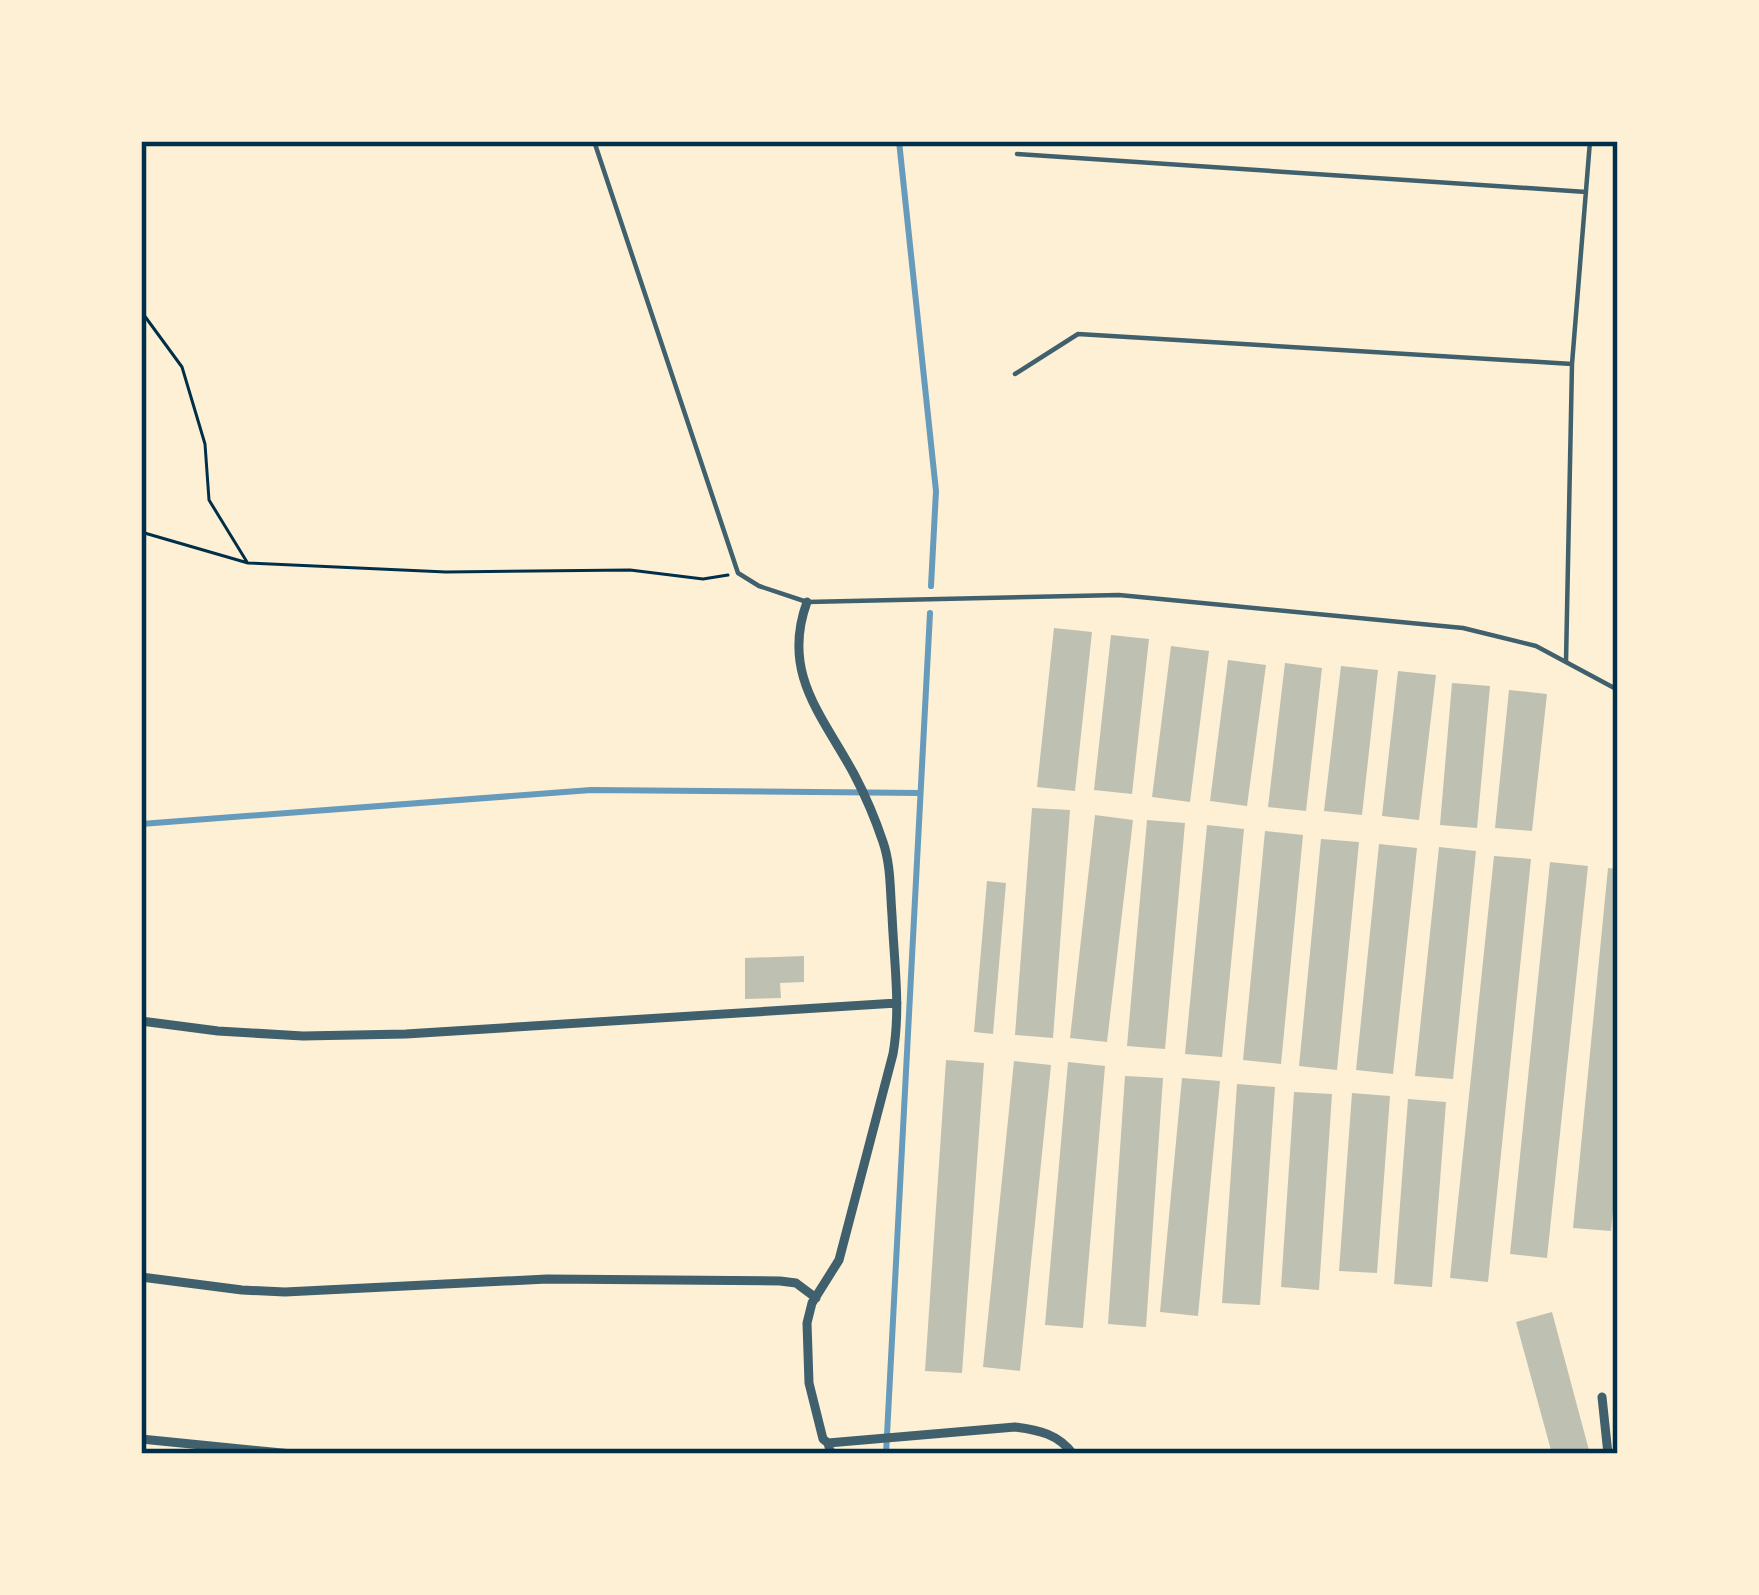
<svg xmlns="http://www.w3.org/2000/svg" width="1759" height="1595" font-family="'Times New Roman',serif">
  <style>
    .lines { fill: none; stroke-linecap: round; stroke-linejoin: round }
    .stream { stroke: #669bbc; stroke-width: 6 }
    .building { fill: #bec0b2 }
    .path { stroke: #003049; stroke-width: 3 }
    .service { stroke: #3f606c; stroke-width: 4.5 }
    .minor { stroke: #3f606c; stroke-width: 9 }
    .neatline { fill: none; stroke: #003049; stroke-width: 4.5 }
  </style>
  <rect width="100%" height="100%" fill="#fdf0d5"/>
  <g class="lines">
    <path class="stream" d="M899,141L936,491L931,586
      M141,824L591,790L920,793
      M886,1454L930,613"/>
  </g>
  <path class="building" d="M1054,628L1092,632L1075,791L1037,787Z
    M1111,635L1149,639L1132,794L1094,790Z
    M1171,646L1209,651L1190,802L1152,797Z
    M1228,660L1266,665L1247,806L1210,801Z
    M1285,663L1322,668L1306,811L1268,807Z
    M1341,666L1378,670L1362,815L1324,811Z
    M1398,671L1436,675L1419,820L1382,816Z
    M1452,683L1490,686L1477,828L1440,825Z
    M1509,690L1547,694L1532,831L1495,828Z
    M1032,808L1070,810L1053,1038L1015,1035Z
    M1095,815L1133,820L1107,1042L1070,1038Z
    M1147,820L1185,823L1165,1049L1127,1046Z
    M1207,825L1244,829L1222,1057L1185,1054Z
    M1265,831L1303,835L1281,1064L1243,1060Z
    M1321,839L1359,842L1337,1070L1299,1066Z
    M1379,844L1417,848L1393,1074L1356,1070Z
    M1439,847L1476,851L1453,1079L1415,1076Z
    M1494,856L1531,859L1488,1282L1450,1278Z
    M1550,862L1588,866L1547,1258L1510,1254Z
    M1608,868L1618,869V1159L1611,1231L1573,1228Z
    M987,881L1006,883L993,1034L974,1032Z
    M804,956V982L780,983L781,998L745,999V958Z
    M946,1060L984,1063L962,1373L925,1371Z
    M1014,1061L1051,1065L1020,1371L983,1367Z
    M1068,1062L1105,1066L1083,1328L1045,1325Z
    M1125,1076L1163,1078L1146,1327L1108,1324Z
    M1182,1078L1220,1081L1198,1316L1160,1312Z
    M1237,1084L1275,1087L1260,1305L1222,1303Z
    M1294,1092L1332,1094L1319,1290L1281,1287Z
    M1352,1093L1390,1096L1377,1273L1339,1271Z
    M1408,1099L1446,1102L1432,1287L1394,1284Z
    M1552,1312L1590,1454H1552L1516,1322Z"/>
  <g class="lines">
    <path class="path" d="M141,311L182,367L205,444L209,500L247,562
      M141,532L248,563L446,572L630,570L703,579L728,575"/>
    <path class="service" d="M594,141L738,573L759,586L807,602L1119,595L1463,628L1536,646L1618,690
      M1017,154L1586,192
      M1015,374L1078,334L1572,364
      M1566,662L1572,364L1590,141"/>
    <path class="minor" d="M807,602C781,673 822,715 854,774C865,795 875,818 883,842C891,865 890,891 892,915C894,962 901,1008 893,1054L839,1260L812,1303L807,1323L809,1383L823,1439L828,1443L831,1454
      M141,1021L218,1031L303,1036L406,1034L897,1003
      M141,1277L242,1290L285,1292L547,1279L780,1281L796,1283L816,1298
      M1602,1397L1608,1454
      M141,1439L292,1454
      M828,1443L1015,1427C1039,1430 1058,1434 1073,1454"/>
  </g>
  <rect width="1759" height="1595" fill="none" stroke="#fdf0d5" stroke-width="288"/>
  <rect x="144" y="144" width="1471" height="1307" class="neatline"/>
</svg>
